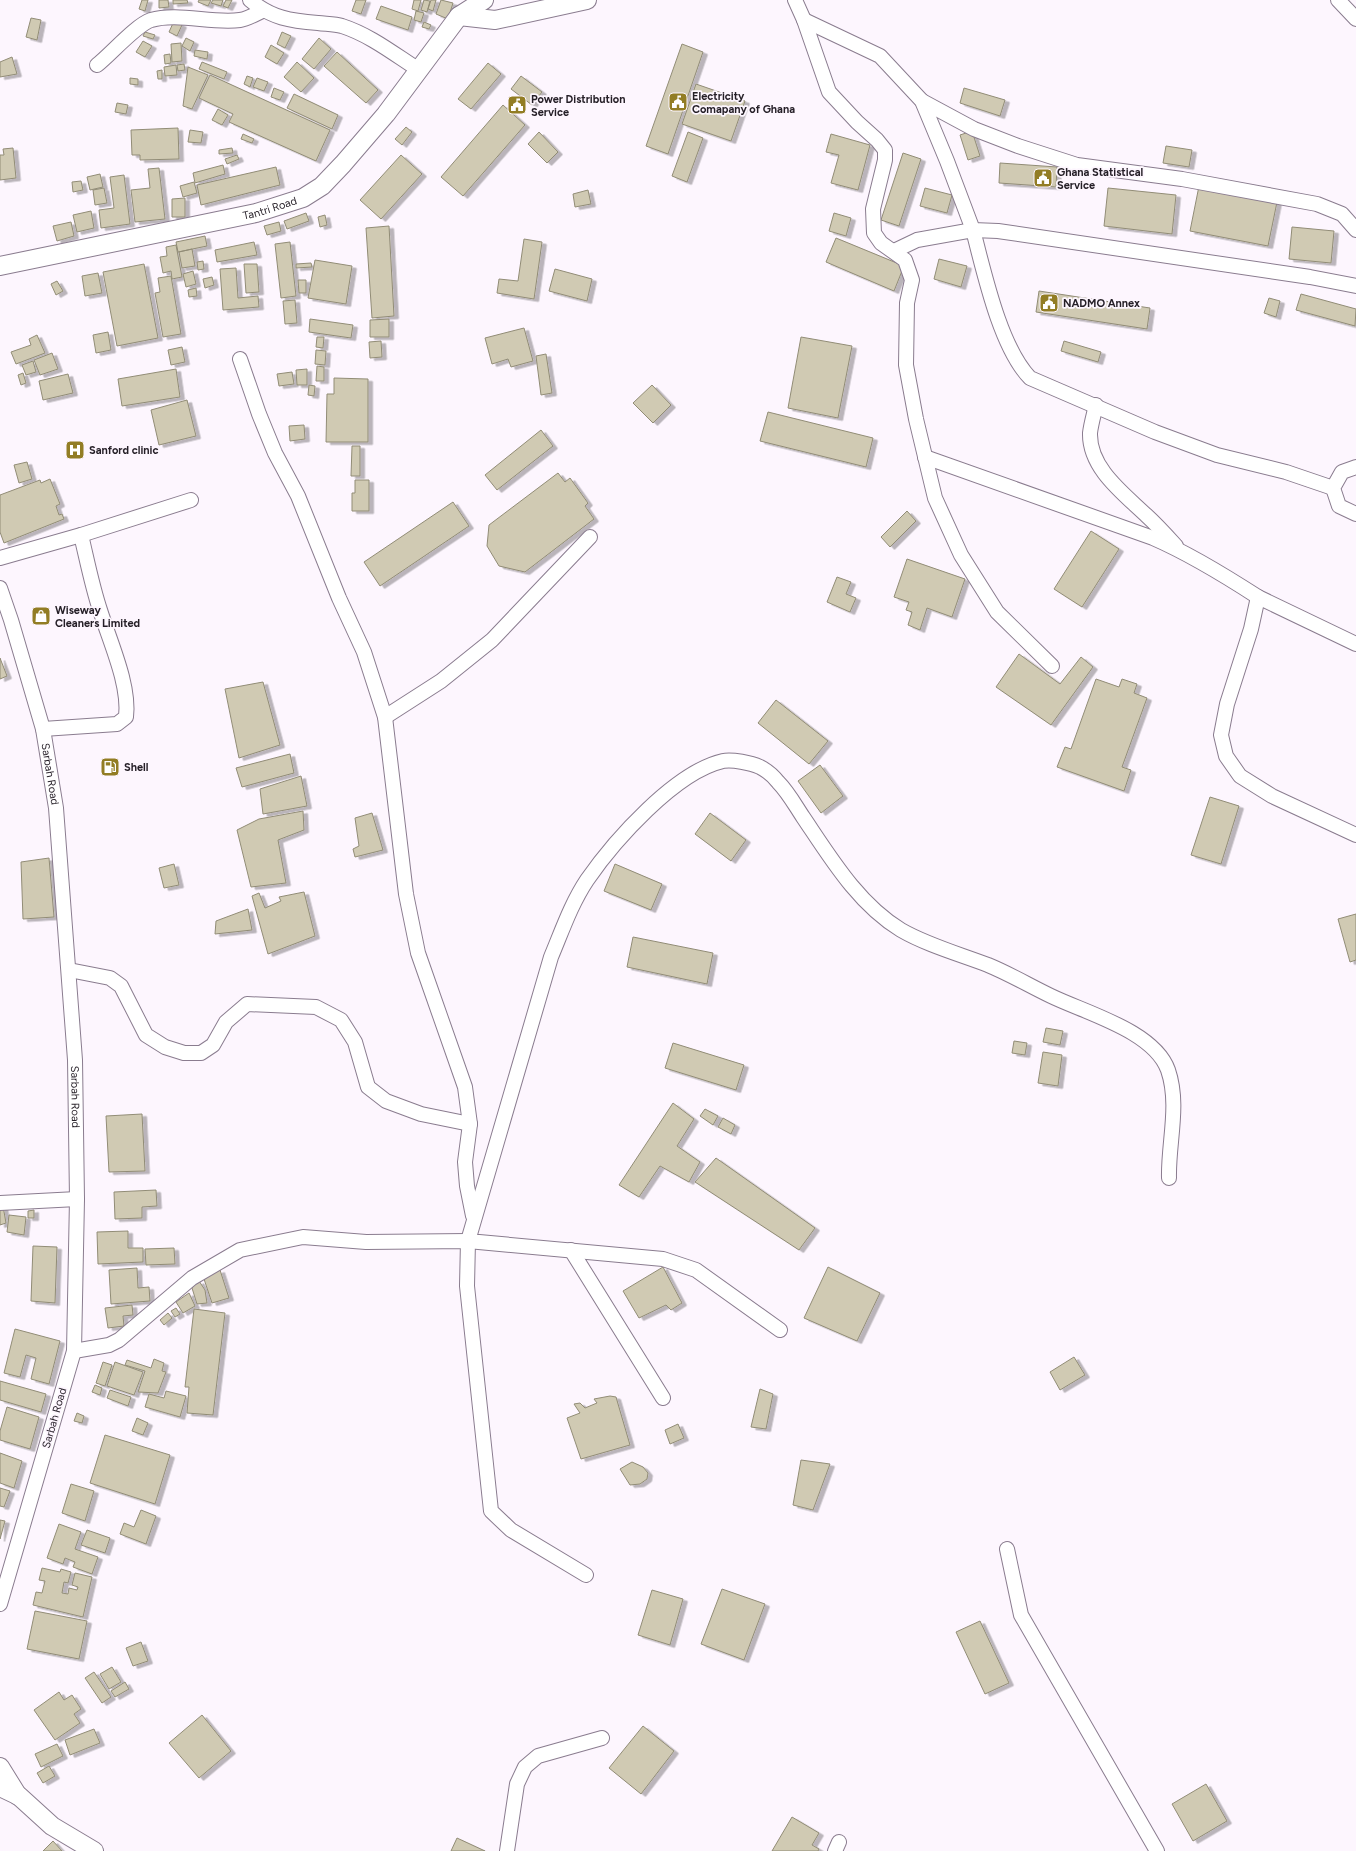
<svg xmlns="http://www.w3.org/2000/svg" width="1356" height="1851" font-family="Figtree,sans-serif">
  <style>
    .building { fill: #d0cab3; stroke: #918c76; filter: url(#shadow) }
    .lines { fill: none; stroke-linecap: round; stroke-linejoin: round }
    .minor-casing { stroke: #8a7c8f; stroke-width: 16 }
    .tertiary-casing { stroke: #8a7c8f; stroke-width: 20 }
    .minor { stroke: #fff; stroke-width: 14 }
    .tertiary { stroke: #fff; stroke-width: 18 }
    .labels { text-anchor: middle; stroke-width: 3.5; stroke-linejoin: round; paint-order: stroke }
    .poi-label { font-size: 11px; font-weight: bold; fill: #251f27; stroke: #fdf6fe; text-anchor: start }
    .street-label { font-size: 11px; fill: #251f27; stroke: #fdf6fe }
  </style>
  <defs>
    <filter id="shadow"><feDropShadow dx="4.5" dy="2.5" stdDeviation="0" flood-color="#0004"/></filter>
  </defs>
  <rect width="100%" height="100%" fill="#fdf6fe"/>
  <path class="building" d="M142,0H148L145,11L139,9Z
    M159,0H168L169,7L159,8Z
    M173,0H187L188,3L173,4Z
    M199,0H211L208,6L198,2Z
    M213,0H223L221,6L211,3Z
    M226,0H232L228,8L223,6Z
    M356,0H366L361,14L352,11Z
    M414,0H421L418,11L412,9Z
    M424,0L430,1L427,12L421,10Z
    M431,0H436L433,11L428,9Z
    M441,0L453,3L448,19L436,14Z
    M381,6L412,17L408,30L376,19Z
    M416,11L424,13L421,22L414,20Z
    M31,18L41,20L37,40L26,37Z
    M174,21L182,25L177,36L169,32Z
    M424,22L431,25L429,29L422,27Z
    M145,32L155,35L153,39L143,36Z
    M282,32L291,36L285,48L277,44Z
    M186,38L194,42L190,51L182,46Z
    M319,38L331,49L314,69L302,59Z
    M143,41L152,46L145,57L136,52Z
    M181,43L182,61L172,62L171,44Z
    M682,44L703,52L668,154L646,146Z
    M271,45L284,53L277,64L265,57Z
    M195,50L208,52L207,59L194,56Z
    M337,52L378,90L366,103L324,66Z
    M170,54L171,63L165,64L164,55Z
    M12,57L17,74L0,77V62Z
    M202,62L227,72L224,79L199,69Z
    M297,62L314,78L301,92L284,77Z
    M488,63L501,74L471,109L458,99Z
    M184,64L185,70L178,71L177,65Z
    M176,65L177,75L165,76L164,67Z
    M188,67L208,75L192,109L183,106Z
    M162,70V79H158L157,71Z
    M210,75L330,130L316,161L229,122L233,114L199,98Z
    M247,76L253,78L250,87L244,84Z
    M521,76L542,92L532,105L511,89Z
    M130,78L138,79V85L130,84Z
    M257,78L268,82L264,91L253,87Z
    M696,84L745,101L731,141L682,124Z
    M274,88L284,92L280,100L271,97Z
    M964,88L1005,100L1000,116L960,103Z
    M294,94L338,115L332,129L287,108Z
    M117,103L128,105L126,114L115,112Z
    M503,105L525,125L463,196L441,177Z
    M218,109L228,115L222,125L212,120Z
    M406,127L412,132L402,145L395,139Z
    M178,128L179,159L140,160V155H132L131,130Z
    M190,130L203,132L201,143L188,142Z
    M972,131L980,156L968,160L960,135Z
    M539,132L558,152L547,163L528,144Z
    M688,132L703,138L687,182L672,176Z
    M243,134L254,139L252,143L241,139Z
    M831,134L870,145L858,190L831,183L839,155L826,152Z
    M1166,146L1192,150L1189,167L1163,163Z
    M13,148L16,178L0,180V155H4L3,149Z
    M232,148L233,153L219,154V150Z
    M903,153L921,159L899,226L881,220Z
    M237,155L239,159L227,164L225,159Z
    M401,155L422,174L381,219L360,200Z
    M1000,163L1057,167L1056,187L999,183Z
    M223,165L225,174L195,183L193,173Z
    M276,167L280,185L201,205L197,185Z
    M159,168L165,219L135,222L131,190L150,188L148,169Z
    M100,174L103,187L90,190L87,177Z
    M124,175L130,224L101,228L99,210L114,208L110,177Z
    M81,181L83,190L73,192L72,182Z
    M194,182L197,193L183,197L180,186Z
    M1199,186L1277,202L1268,246L1190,231Z
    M104,188L107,203L95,205L93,190Z
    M925,188L952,195L947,213L920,206Z
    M1108,188L1176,195L1172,234L1104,226Z
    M588,190L591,204L575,207L573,194Z
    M185,198V217H172V199Z
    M91,211L94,228L77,232L73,215Z
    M306,213L309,221L287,229L284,221Z
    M834,213L851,218L846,236L829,231Z
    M325,215L327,225L320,227L318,217Z
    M71,222L74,236L57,241L53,226Z
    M279,222L281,231L267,235L264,226Z
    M389,226L394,316L372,318L366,228Z
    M1292,227L1334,231L1331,263L1289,259Z
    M205,236L207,246L178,252L176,242Z
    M836,238L904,266L894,291L826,262Z
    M524,239L542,242L534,299L497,293L499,279L518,281Z
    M254,242L257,255L217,262L215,250Z
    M290,242L296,296L281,298L275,244Z
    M176,245L182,277L172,279L171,271L163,273L160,257L167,256L166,247Z
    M192,249L195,266L182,268L179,252Z
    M939,259L967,266L961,287L934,279Z
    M315,260L352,266L346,304L308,298Z
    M203,261L204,269L198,270L197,262Z
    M311,263L312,267L296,268V264Z
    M144,264L158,338L117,346L103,272Z
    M244,264H257L259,292L246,293Z
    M236,268L238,298L258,296L259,307L223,310L220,269Z
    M555,269L592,279L587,301L549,291Z
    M193,271L196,284L186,287L183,274Z
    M98,273L102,293L85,296L82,276Z
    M171,276L181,334L163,337L155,293L160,292L158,278Z
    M212,277L214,285L205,288L203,279Z
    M298,280H306V293H299Z
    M57,281L63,291L56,295L51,284Z
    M196,288L197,296L189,297L188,290Z
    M1039,291L1150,308L1147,329L1036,312Z
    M1301,294L1356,309L1355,326L1296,310Z
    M1269,298L1280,301L1276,317L1264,313Z
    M295,300L297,323L285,324L283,301Z
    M310,319L353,325L351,338L309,332Z
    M389,319V337H370V320Z
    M524,328L533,361L511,367L508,359L492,364L485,338Z
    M108,332L111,350L96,353L93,335Z
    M37,335L45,353L16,364L11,352L31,345L29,339Z
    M317,337H324L323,348L316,347Z
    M801,337L852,346L838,418L788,408Z
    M381,341L382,357L370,358L369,342Z
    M1064,341L1101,352L1098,362L1061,351Z
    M182,347L185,362L171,365L168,350Z
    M316,350L326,351L325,365L315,364Z
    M52,353L58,369L40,375L34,360Z
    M546,354L552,393L541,395L536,356Z
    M33,361L36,372L26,375L22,365Z
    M317,366L324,367V381H316Z
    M176,369L180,397L122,406L118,379Z
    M307,369V385H297L296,370Z
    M292,372L294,384L279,386L277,374Z
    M23,373L26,383L21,385L18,375Z
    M68,374L73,393L43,400L39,381Z
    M334,378L368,379V442H326L327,394H334Z
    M309,385L315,386L314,396L308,395Z
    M652,385L671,405L653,423L633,403Z
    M187,400L196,436L159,445L151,410Z
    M768,412L873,438L866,467L760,441Z
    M304,425L305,439L290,441L289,426Z
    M541,430L553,446L497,490L485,475Z
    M352,446H360V476H351Z
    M27,462L32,479L19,483L14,465Z
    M558,473L565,482L570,478L588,503L585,506L594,519L525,572L499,566L487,546L489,525Z
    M50,479L60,504L56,506L59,515L62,514L64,519L4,543L0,532V495L40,480L41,483Z
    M355,480H369V511H352V493H355Z
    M453,502L469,526L380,586L364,562Z
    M907,511L916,521L890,547L881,537Z
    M1091,531L1119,549L1082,607L1054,589Z
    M907,559L965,579L952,617L927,608L920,630L908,625L912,612L906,610L909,602L894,597Z
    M837,577L851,582L846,594L856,598L850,612L827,602Z
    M1019,654L1060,684L1081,657L1093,667L1051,725L996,687Z
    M0,658L7,676L0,679Z
    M1096,679L1119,687L1122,679L1137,684L1134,693L1147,698L1122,767L1131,770L1124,791L1057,767L1065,747L1071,749Z
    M263,682L280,745L239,758L225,689Z
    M776,700L828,741L809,764L758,723Z
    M290,754L294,773L242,787L236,768Z
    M820,765L843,796L821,813L798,781Z
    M301,776L307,806L263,814L260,789Z
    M1210,797L1239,806L1221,864L1191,855Z
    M303,811L304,830L278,840L286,883L251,887L237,830L259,819Z
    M372,813L383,850L355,857L353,849L359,846L355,818Z
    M710,813L746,840L731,861L695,834Z
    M49,858L54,917L23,919L21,862Z
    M174,864L179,885L164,888L159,868Z
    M615,864L662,884L651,910L604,891Z
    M304,892L315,936L268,954L252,896L259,893L265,908L281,901L279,897Z
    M248,909L252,930L215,934L216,921Z
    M1356,914V960L1350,962L1338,919Z
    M633,937L713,953L707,984L627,967Z
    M1046,1028L1063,1031L1060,1045L1043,1042Z
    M1014,1041L1027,1043L1025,1055L1012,1053Z
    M673,1043L744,1065L736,1090L665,1068Z
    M1043,1052L1062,1055L1058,1086L1038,1083Z
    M673,1103L694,1119L677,1146L700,1162L689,1182L660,1166L639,1197L619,1185Z
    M705,1109L718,1116L713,1125L700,1116Z
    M142,1114L145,1171L109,1172L106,1116Z
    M723,1118L735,1125L731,1134L718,1127Z
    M716,1158L815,1228L799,1250L695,1182Z
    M156,1190L157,1206L142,1207V1218L115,1219L114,1192Z
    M3,1206L6,1223L0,1225V1207Z
    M34,1210V1218H28V1211Z
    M9,1215L26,1217L24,1235L7,1232Z
    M128,1231V1248H143V1262L98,1264L97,1232Z
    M33,1246L57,1247L55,1303L31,1301Z
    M174,1248L175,1264L146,1265L145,1249Z
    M663,1267L682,1303L671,1310L666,1305L639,1318L623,1291Z
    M828,1267L880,1293L857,1341L804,1318Z
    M137,1268L138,1288L149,1287L150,1301L111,1304L109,1270Z
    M220,1270L229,1298L212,1303L203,1276Z
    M199,1281L205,1290L207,1303L197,1304L192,1288Z
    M189,1293L195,1306L183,1313L176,1302Z
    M132,1305L133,1315L123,1316L124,1326L108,1328L105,1308Z
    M176,1308L180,1314L175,1317L171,1311Z
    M194,1309L225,1313L213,1415L187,1413L189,1387H185Z
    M168,1313L172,1318L164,1325L160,1320Z
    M15,1329L60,1341L49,1384L31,1379L36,1358L26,1355L20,1377L4,1373Z
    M1074,1357L1085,1375L1060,1390L1050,1372Z
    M154,1359L164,1363L162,1371L166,1372L158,1393L138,1392L145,1371L125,1365L127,1360L151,1368Z
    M103,1362L112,1365L105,1386L96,1383Z
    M115,1362L143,1372L134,1395L107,1386Z
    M0,1381L46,1394L41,1412L0,1400Z
    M95,1385L102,1388L100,1395L92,1392Z
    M760,1389L773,1394L766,1429L751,1427Z
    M110,1390L131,1397L128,1406L107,1398Z
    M166,1391L186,1396L180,1417L145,1407L149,1394L164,1398Z
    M610,1396L616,1397L630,1445L581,1459L567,1418L580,1413L574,1404L580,1403L585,1408L597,1403L594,1399Z
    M7,1407L39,1417L30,1449L0,1440V1431Z
    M77,1413L84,1416L82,1423L74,1421Z
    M137,1418L148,1423L143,1435L132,1431Z
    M678,1424L684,1438L670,1444L665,1430Z
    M105,1435L170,1455L155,1504L90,1483Z
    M0,1453L22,1461L14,1488L0,1483Z
    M801,1460L830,1464L813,1510L793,1505Z
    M632,1462L643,1467L648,1473L647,1479L640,1484L630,1485L620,1469Z
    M71,1484L94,1491L85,1521L62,1513Z
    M0,1488L10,1491L4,1507L0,1506Z
    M141,1510L156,1516L146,1544L120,1534L124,1523L134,1527Z
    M0,1520L5,1521L0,1539Z
    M59,1524L81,1532L75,1549L98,1557L92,1574L73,1567L75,1562L65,1558L63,1564L47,1558Z
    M87,1530L110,1538L105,1553L81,1545Z
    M42,1568L60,1572L61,1569L71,1572L68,1583L64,1582L62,1593L68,1594L69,1588L77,1590L78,1587L72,1585L75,1573L92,1577L83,1617L33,1605L36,1592L42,1593L45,1581L39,1580Z
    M722,1589L765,1604L744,1660L701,1644Z
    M652,1590L683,1599L670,1645L638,1635Z
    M35,1611L87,1621L79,1659L27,1649Z
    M980,1621L1009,1683L985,1694L956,1632Z
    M141,1642L148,1661L133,1666L126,1648Z
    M112,1667L121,1682L109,1689L100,1674Z
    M94,1672L111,1697L102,1703L85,1678Z
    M125,1682L129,1689L115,1697L111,1691Z
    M59,1692L64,1700L72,1695L81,1709L74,1714L80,1723L55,1740L34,1710Z
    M202,1715L231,1751L199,1778L169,1743Z
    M643,1726L674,1751L641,1794L609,1768Z
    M94,1729L100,1743L70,1755L65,1740Z
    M57,1744L63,1756L41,1767L35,1754Z
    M49,1766L55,1776L43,1783L37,1773Z
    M1206,1784L1227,1821L1193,1841L1172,1804Z
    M792,1817L819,1833L812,1845L819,1849L818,1851H772Z
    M457,1838L485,1851H451Z
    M53,1841L62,1851H43Z"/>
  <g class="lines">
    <g class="minor-casing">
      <g id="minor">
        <path d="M250,0C271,18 291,21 318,23C326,24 335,24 342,26C370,35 394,54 419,70"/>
        <path d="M795,0L804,20L829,92L857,122L877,140L885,150V160L873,209L874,233L881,243L905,260L912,280L907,303L906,365L916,419L935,498L961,555L997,612L1052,666"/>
        <path d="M1338,0L1356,19"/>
        <path d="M804,20L880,56L922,101L947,161L973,230L998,231L1310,277L1356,286"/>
        <path d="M97,65C111,54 136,25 151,20C178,12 212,24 240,20C247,19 256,14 262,11"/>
        <path d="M922,101L974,129L1018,146L1077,165L1182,179L1317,204L1342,214L1356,230"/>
        <path d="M894,251L917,240L973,230C984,272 1000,347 1030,378L1155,432L1217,455L1286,472L1333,488"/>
        <path d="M240,359L259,414L275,453L298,496L339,598L364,652L385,717L406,894L418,953L465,1087L470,1124L465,1162L467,1186L473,1216"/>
        <path d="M1096,405C1094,414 1091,424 1090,433C1089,468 1123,493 1146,515C1157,525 1166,535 1176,546"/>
        <path d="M925,457L1153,538C1190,554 1224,575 1258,597L1251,629L1227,704L1221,735L1226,756L1240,776L1272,796L1356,835"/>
        <path d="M1356,467L1342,472L1333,488L1339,506L1356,514"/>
        <path d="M0,558L81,535L191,500"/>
        <path id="s1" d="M0,588L11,620L43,729L56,808L75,1060L77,1199L74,1351L0,1604"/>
        <path d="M1258,597L1356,644"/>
        <path d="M385,717L441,681L492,640L590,537"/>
        <path d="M43,729L117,724L126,717C130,685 110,642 100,610C92,586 87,560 81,535"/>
        <path d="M69,970L110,978L121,986L146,1035L165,1047L184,1053H201L213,1045L226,1022L247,1004L316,1007L341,1020L355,1042L368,1087L386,1101L421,1114L470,1124"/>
        <path d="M0,1203L77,1199"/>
        <path d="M571,1250L663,1398"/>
        <path d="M780,1330L696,1270L663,1259L468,1241L551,957C562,931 571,904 587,880C614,841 675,772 723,761C732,759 751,763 760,767C766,770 774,777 778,782C788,792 795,805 803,817C830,857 858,904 901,930C927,945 959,954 988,965C1010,974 1030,986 1051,996C1086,1013 1154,1031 1168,1070C1180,1105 1168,1143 1169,1178"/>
        <path d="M74,1351L109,1345L119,1340L192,1278L240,1250L303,1237L366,1242L468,1241L467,1286L491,1511L511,1530L586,1575"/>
        <path d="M1007,1549L1021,1615L1157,1851"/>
        <path d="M507,1851L517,1784L525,1767L538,1756L602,1738"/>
        <path d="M835,1851L839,1842"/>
      </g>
    </g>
    <g class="tertiary-casing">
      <g id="tertiary">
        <path d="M459,16L495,20L587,0"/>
        <path id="s2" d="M0,266L256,213L303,198L322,186L343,164L386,114L459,16L484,0"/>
        <path d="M0,1767L18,1796"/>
        <path d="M0,1787L19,1796L52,1826L94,1851"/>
      </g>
    </g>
    <use href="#minor" class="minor"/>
    <use href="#tertiary" class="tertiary"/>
  </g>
  <defs>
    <g id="civic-square" transform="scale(1)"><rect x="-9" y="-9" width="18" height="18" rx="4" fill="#927d24" stroke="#fdf6fe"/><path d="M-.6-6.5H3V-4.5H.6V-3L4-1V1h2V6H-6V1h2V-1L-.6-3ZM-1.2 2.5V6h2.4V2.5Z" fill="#fff"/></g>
    <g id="hospital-square" transform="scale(1)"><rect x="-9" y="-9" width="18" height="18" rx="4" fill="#927d24" stroke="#fdf6fe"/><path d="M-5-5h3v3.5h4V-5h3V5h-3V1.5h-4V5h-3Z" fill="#fff"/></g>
    <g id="shop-square" transform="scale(1)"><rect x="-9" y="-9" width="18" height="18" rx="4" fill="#927d24" stroke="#fdf6fe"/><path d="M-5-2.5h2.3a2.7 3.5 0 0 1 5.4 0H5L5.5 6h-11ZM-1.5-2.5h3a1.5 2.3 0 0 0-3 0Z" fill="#fff"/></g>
    <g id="fuel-square" transform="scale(1)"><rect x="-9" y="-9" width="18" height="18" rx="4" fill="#927d24" stroke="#fdf6fe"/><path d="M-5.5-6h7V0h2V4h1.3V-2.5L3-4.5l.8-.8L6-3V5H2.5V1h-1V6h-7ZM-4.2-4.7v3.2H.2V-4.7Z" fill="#fff"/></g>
  </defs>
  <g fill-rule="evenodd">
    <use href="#civic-square" x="678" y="102"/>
    <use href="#civic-square" x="517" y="105"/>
    <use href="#civic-square" x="1043" y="178"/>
    <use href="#civic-square" x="1049" y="303"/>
    <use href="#hospital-square" x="75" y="450"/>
    <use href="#shop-square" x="41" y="616"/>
    <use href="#fuel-square" x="110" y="767"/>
  </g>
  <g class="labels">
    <g class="poi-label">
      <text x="692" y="100">Electricity<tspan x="692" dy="13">Comapany of Ghana</tspan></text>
      <text x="531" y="103">Power Distribution<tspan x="531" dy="13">Service</tspan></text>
      <text x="1057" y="176">Ghana Statistical<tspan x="1057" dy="13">Service</tspan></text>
      <text x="1063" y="307">NADMO Annex</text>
      <text x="89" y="454">Sanford clinic</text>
      <text x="55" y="614">Wiseway<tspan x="55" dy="13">Cleaners Limited</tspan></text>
      <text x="124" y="771">Shell</text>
    </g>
    <g class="street-label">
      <text dy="4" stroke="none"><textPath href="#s2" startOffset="276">Tantri Road</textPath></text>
      <text dy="4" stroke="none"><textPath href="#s1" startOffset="193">Sarbah Road</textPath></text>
      <text dy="4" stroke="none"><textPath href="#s1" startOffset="517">Sarbah Road</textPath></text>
      <text transform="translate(54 1418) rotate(-74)" y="4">Sarbah Road</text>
    </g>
  </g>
</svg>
